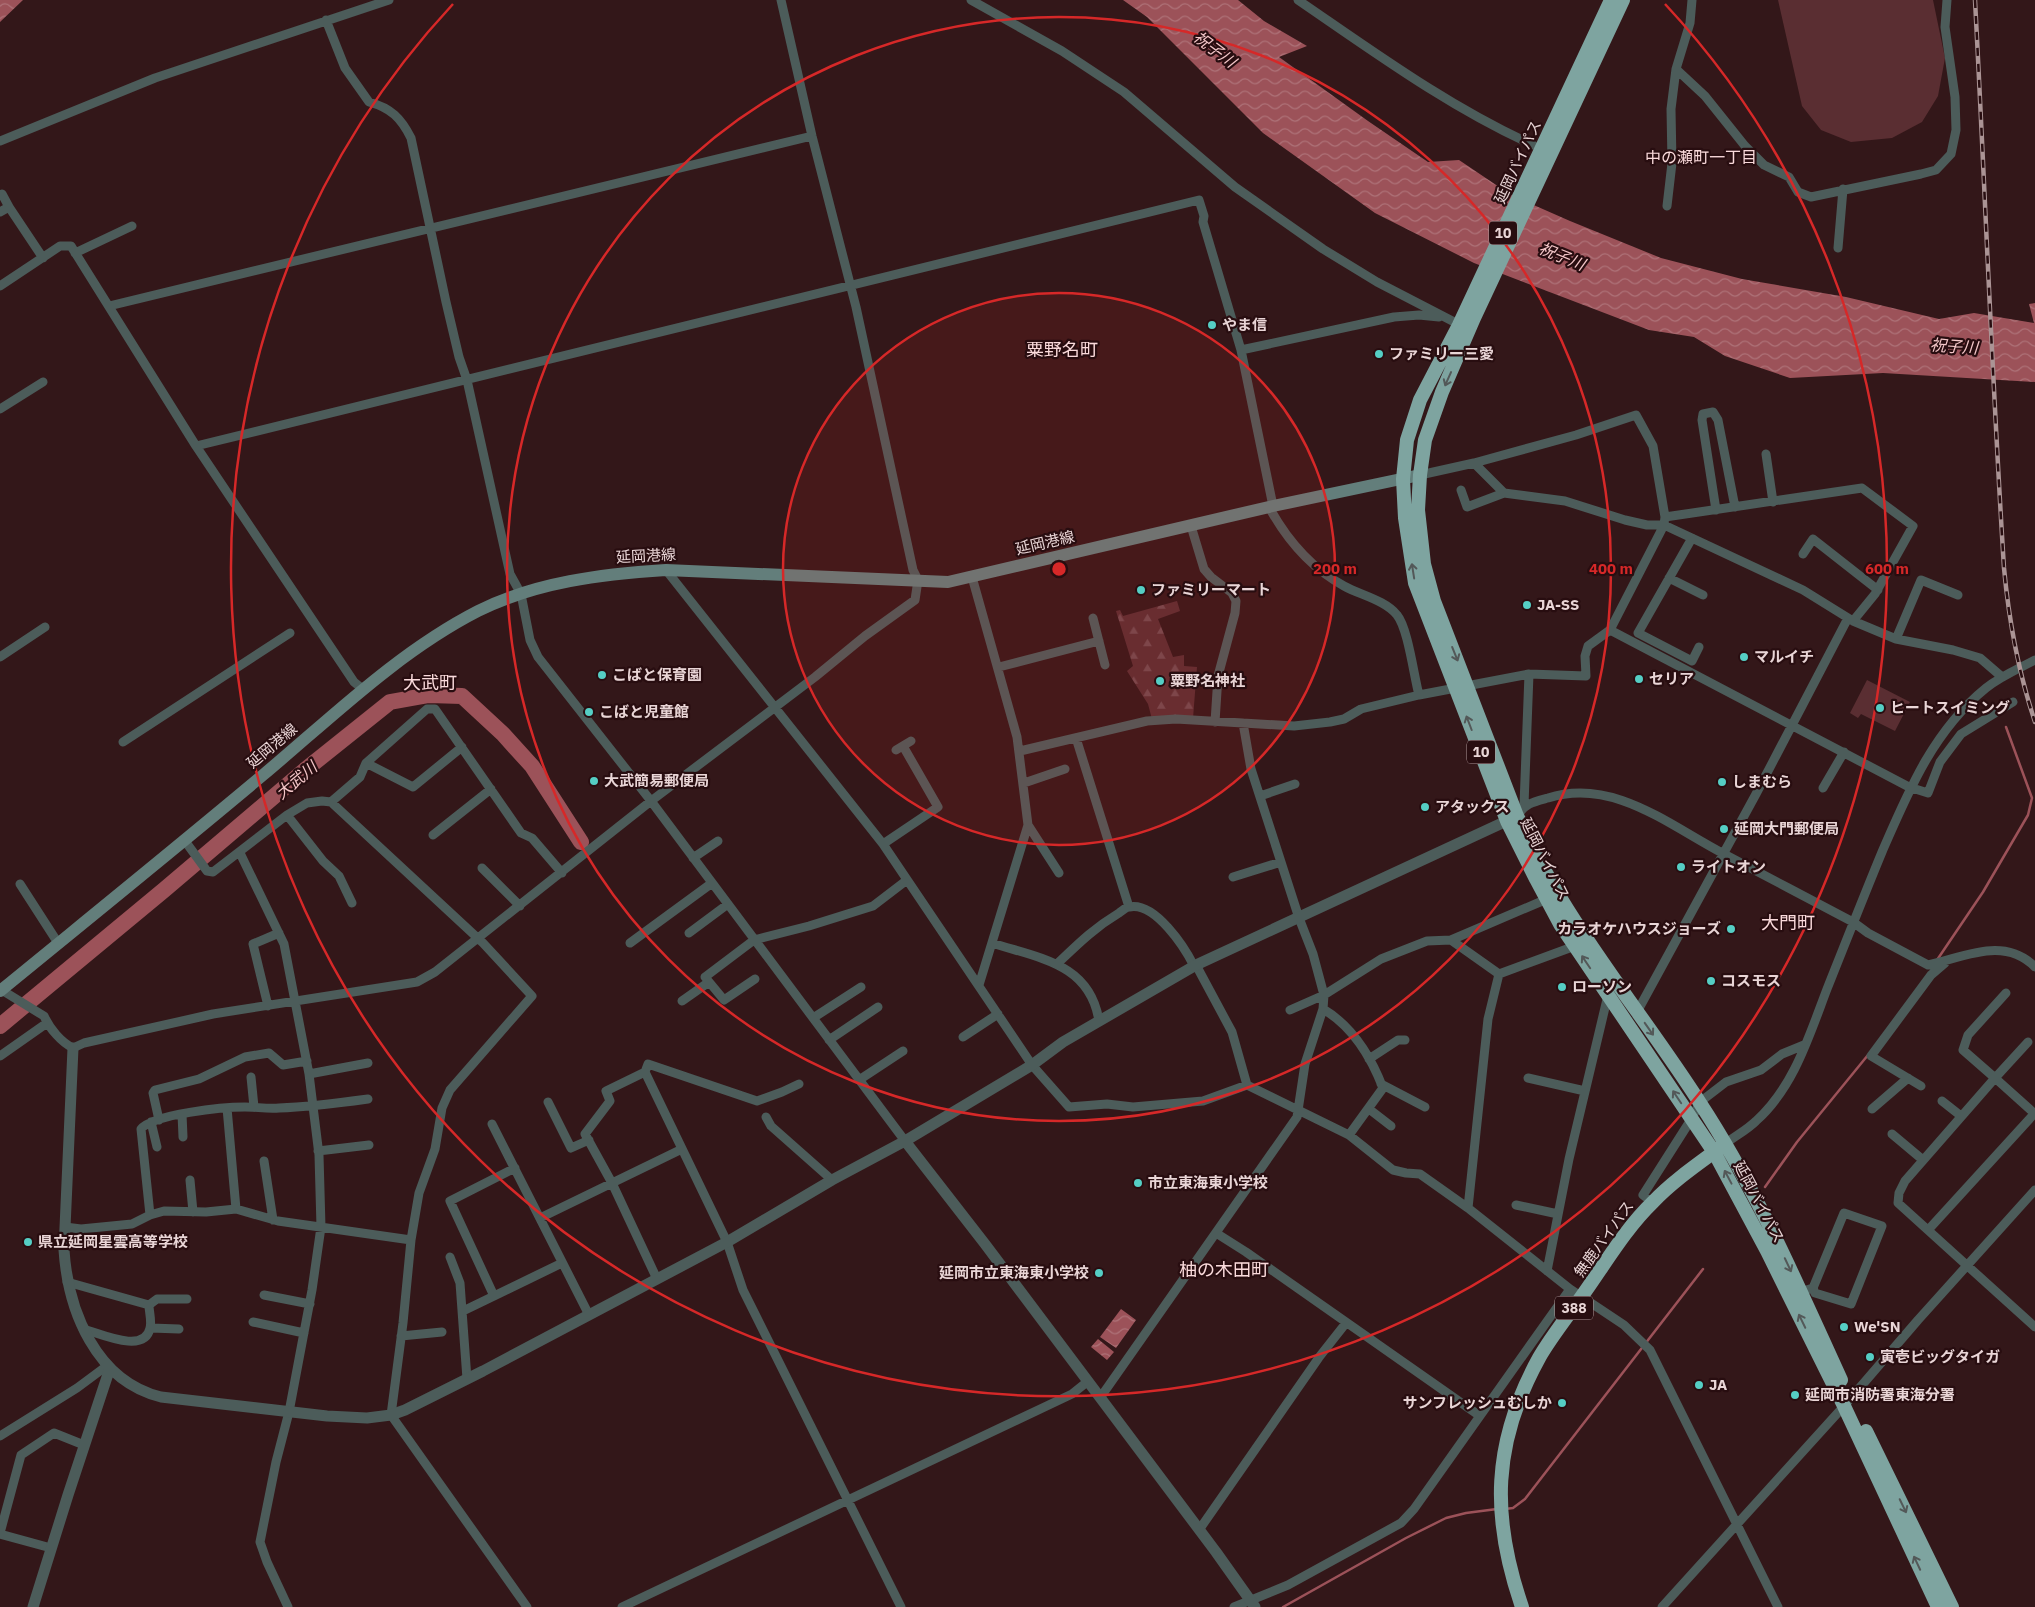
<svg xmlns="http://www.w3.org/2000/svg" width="2035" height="1607" font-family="'IBM Plex Sans','Noto Sans JP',sans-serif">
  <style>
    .forest { fill: url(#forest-firs) }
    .garden { fill: #5a2e32 }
    .water { fill: url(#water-waves) }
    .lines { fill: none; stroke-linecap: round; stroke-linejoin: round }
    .stream { stroke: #9c5259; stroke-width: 2.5 }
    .river { stroke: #9c5259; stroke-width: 16 }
    .minor { stroke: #4c5c5a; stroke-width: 9 }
    .tertiary { stroke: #4c5c5a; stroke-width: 11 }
    .secondary { stroke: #637e7b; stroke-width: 12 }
    .trunk { stroke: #7ea4a0; stroke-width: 14 }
    .rail-casing { stroke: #ab9495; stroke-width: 4.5 }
    .rail { stroke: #280d10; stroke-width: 2.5; stroke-dasharray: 8; stroke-linecap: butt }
    .oneway { stroke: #535858 }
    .ring { fill: none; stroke: #d62828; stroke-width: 2.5 }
    .poi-dot { fill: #55cec4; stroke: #280d10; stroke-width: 2 }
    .labels { text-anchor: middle; stroke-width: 4.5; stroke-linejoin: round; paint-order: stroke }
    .shield { fill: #280d10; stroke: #af999b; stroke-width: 1 }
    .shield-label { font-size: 14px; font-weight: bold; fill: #e9d5d6 }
    .street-label { font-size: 15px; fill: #e9d5d6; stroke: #280d10 }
    .poi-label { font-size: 15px; font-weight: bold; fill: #e9d5d6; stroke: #280d10; text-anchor: start }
    .water-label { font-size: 16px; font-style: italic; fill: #f5c8ca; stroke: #280d10 }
    .neighbourhood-label { font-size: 16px; fill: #fadadb; stroke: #280d10 }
    .quarter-label { font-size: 18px; fill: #fadadb; stroke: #280d10 }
    .centre { fill: #d62828; stroke: #280d10; stroke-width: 2.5 }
    .ring-label { font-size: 15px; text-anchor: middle; font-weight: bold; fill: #d62828; stroke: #280d10; stroke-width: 4.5; stroke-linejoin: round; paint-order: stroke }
  </style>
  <defs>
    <pattern id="forest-firs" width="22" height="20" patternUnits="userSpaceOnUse" patternTransform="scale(1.25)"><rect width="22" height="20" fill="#5a2e32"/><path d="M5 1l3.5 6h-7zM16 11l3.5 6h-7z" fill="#724b4f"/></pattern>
    <pattern id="water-waves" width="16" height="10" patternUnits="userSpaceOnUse" patternTransform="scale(1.25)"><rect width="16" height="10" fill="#9c5259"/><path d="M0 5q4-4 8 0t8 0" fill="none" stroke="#ae7278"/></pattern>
  </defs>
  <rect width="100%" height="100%" fill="#331719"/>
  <path class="forest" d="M1177,601L1180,611L1158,619L1173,657L1184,655V666L1197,667L1193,718L1152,719L1148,704L1127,671L1133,666L1116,611L1120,610L1123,616Z"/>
  <path class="garden" d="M1778,0H1933L1945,58L1938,96L1922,122L1892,138L1851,142L1821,130L1802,106Z
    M1867,680L1910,702L1895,731L1861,714L1858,718L1850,713Z"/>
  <path class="water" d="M0,0H23L0,22Z
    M1123,0H1238L1264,21L1307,46L1279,57L1368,121L1428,162L1459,160L1511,195L1570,221L1661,258L1742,279L1846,297L1939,319L1974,313L2034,323L2029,304L2035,303V382L1883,373L1790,378L1725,356L1694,337L1649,330L1474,263L1375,213L1263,133L1147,17Z
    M1121,1309L1136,1320L1116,1348L1100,1337Z
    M1098,1339L1114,1352L1107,1360L1091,1347Z"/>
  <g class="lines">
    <path class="stream" d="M1937,960L1983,892L2028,815L2032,798L2006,727
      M1765,1187L1797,1142L1868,1055
      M1505,1509L1513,1508L1525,1499L1703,1269
      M1283,1607L1406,1538L1446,1518L1466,1513L1497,1509"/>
    <path class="river" d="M0,1026L164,890L305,770L390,702L429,695L462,696L503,734L532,766L581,842"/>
    <path class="minor" d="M971,0L1062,51L1124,92L1235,187L1323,249L1377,282L1462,326
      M1298,0C1374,52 1449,107 1533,145
      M326,20L345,68L369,102C391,108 401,118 411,138L446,302L459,357L467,380L510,574L521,594L530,640L538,657L651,801L905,1141
      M1676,69L1705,96L1745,146L1764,165L1789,177L1798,192L1811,197L1921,174L1936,170L1951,154L1956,130L1955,97L1945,27L1947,0
      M0,141L155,78L389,0
      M2,194L9,207
      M1667,206L1672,163L1671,109L1676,69L1690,23L1692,0
      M0,212L9,207L43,258
      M1838,248L1843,189
      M75,253L132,226
      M0,286L60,246H71L196,446L354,682L364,690
      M109,306L812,136
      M1241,350L1394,317L1419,315L1439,317
      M0,409L43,382
      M196,446L1199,200L1204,216L1203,222L1241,350L1273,506
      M1766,454L1773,502
      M1474,463L1576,435L1636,415L1653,446L1665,517
      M1420,475L1474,463L1504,493L1565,501L1625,520L1647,525H1664L1803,590L1853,621L1896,639L1953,650L1980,658L2002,677
      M1461,490L1467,507L1504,493
      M1269,507C1287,540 1311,568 1344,586C1360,595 1385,600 1397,615C1408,628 1414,677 1419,695
      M1716,510L1702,420L1703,414L1713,412L1718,420L1735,507
      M1191,526L1204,569L1211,577L1232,593L1236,601L1235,613L1218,676L1215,722
      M1692,538L1638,633L1692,661L1699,647
      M1803,554L1813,539L1878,590
      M666,570L883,844L1032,1065L1069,1107L1107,1104L1133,1107L1203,1101L1247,1085L1349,1135L1393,1170L1406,1173L1420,1174L1468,1208L1570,1289L1624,1325L1650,1350L1778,1607
      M972,577L1017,737L1028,825L979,985
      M1669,578L1703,595
      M1093,618L1105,665
      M1610,630L1909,787L1928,793L1940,762L1961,734L2013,702
      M1896,639L1921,580L1958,595
      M0,657L45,627
      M999,667L1099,641
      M1076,738L1129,907
      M123,742L290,633
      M896,750L911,741
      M1020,751L1147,721L1176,719L1294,726L1330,722L1344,719L1361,709L1419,695L1529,674L1586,676L1585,656L1588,646L1610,630L1664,525L1665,517L1862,488L1913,526L1875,594L1853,621
      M366,763L413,787L462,747
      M1024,783L1065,769
      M1823,788L1844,752
      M1260,796L1295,784
      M331,802L360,777L366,763L427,709H435L521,833L532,838L562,873
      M1524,805L1529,674
      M287,815L323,861L339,876L352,903
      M1517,816C1526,803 1533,802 1548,798C1613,777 1670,826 1724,854C1767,877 1810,899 1853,922L1868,933L1928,965C1965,957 2004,936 2035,967
      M1028,825L1059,873
      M433,835L491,789
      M185,841L207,871L213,872L287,815L307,803L322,801L331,802L483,943L532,996L450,1090L442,1108L435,1149L419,1193L411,1240L403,1323L391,1415L527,1607
      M883,844L938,807L903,746
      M240,853L284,944L309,1074L319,1155L321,1227L312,1290L289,1412L276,1462L260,1542L267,1562L288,1607
      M693,858L718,841
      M482,868L520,906
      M1233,877L1281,862
      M20,884L58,943
      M689,933L728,904
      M1451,940L1547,899
      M630,943L712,883
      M992,943C1038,958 1090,963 1099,1021
      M1057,964C1078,944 1094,928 1119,913C1122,911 1126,907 1129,907C1155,901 1185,948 1194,966
      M1196,965L1232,1032L1247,1085
      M755,979L724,1000L705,977L754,940L809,926L873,906L907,880
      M0,989L44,1016C50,1029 61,1042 73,1048L84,1043L213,1014L417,982L435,972L651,801L815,677L865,636L915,600L918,580L913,570L856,307L812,136L781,0
      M2006,993L1968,1035L1963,1050L1995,1078L1905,1181L1899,1193L1898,1203L2035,1327
      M682,1001L709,982
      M268,1006L253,944L279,933
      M1323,1009C1352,1026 1371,1057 1383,1088L1349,1135
      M1290,1010L1324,995L1381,959L1427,941L1451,940L1499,974L1575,946
      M1637,1012L1756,794L1848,618
      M813,1018L861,987
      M963,1037L998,1014
      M829,1040L878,1007
      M2028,1042L1995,1078L2035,1114
      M0,1056L47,1023
      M1369,1059L1398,1040H1405
      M645,1072L606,1091L610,1101L585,1134L612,1183L657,1279
      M309,1074L368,1063
      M251,1077L254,1107
      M1528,1078L1585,1091
      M859,1080L903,1051
      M799,1084L782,1092L757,1101L648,1064L645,1072L727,1242L743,1290L901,1607
      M1381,1084L1425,1107
      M1921,1086L1871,1056L1931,975L1945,963
      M1942,1101L1961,1116
      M548,1102L571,1148L589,1140
      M227,1108L236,1209
      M1369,1109L1391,1126
      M1872,1109L1908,1078
      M182,1114L183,1137
      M766,1117L771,1126L832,1180
      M159,1120L153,1093L155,1090L199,1079L245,1057L269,1053L283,1065L307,1061
      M151,1122L157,1147
      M492,1124L589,1315
      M1892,1134L1923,1160
      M1725,1144C1735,1136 1747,1130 1756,1121C1794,1087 1809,1036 1827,989C1845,944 1863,898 1882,852C1908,792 1933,731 1986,688C2001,676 2018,669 2035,660
      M318,1151L369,1145
      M264,1161L273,1220
      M190,1180L193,1212
      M1652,1202L1643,1195L1692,1118L1700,1102L1726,1082L1761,1070L1782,1054L1804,1045
      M1516,1205L1558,1214
      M1468,1208L1488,1019L1499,974
      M150,1215L141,1129C153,1114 224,1107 245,1107C256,1107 268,1109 279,1108C309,1107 339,1103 368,1099
      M540,1218L682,1149
      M65,1227L81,1229L132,1224L150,1215L164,1211L206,1212L236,1209L278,1221L411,1240
      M1929,1229L2034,1114
      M1216,1233L1246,1252L1480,1416
      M450,1257L460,1283L467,1379
      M1547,1271L1569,1159L1608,995
      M67,1282L149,1305C149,1312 152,1321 150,1328C145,1355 99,1333 83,1329
      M1800,1292L1813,1288L1815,1293L1851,1304L1882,1226L1844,1213L1813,1288
      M264,1295L310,1304
      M494,1296L450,1201L515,1168
      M149,1305L157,1299H187
      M463,1311L562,1263
      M253,1322L304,1333
      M151,1328L179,1329
      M401,1336L442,1332
      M1100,1398L1297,1117L1305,1064L1323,1009L1324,995L1313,954L1299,918L1251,769L1243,723
      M0,1436L77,1388L108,1365
      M1199,1530L1320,1356L1346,1323
      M0,1533L21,1455L54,1433L84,1445
      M0,1534L51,1548
      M622,1607L1072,1394L1087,1382
      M1234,1607L1288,1585L1401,1523L1414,1509L1570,1289
      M1662,1607L1844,1406L1918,1320L2035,1190"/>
    <path class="tertiary" d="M73,1048L64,1250C68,1311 96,1381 161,1397L327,1416L367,1418L391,1415L405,1410L483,1371L727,1242L832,1180L905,1141L1032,1065L1063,1042L1196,965L1513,818
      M905,1141L985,1244L1216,1552L1255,1607
      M33,1607L68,1495L110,1368"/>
    <path class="secondary" d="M0,991C88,919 176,848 263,775C331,718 398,652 478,611C536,582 602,574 666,570L948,582L1273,506L1420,475"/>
    <path class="trunk" d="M1611,0L1459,325L1420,400L1407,440L1403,479L1405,518L1415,583L1507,821L1536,879L1560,924L1714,1152L1767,1251L1844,1406L1938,1607
      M1623,0L1474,318L1442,392L1425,440L1420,475L1418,510L1424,564L1434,601L1517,816C1531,844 1545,873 1561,899C1604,970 1656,1034 1700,1103C1757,1190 1798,1286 1841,1380
      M1866,1431L1952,1607
      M1522,1607C1491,1517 1492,1443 1539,1358C1551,1337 1568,1316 1582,1296C1605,1264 1625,1229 1653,1202C1673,1181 1698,1164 1721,1147"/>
    <g class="rail-casing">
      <path id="rail" d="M1975,0C1985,189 1992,379 2004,568C2009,622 2018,671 2035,722"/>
    </g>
    <use href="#rail" class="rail"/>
  </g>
  <defs><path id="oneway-shaft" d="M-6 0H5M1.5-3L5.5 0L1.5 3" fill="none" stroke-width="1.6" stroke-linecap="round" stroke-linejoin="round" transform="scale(1.25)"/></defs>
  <g class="oneway">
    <use href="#oneway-shaft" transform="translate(1448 379) rotate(114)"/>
    <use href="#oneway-shaft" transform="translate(1413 571) rotate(-99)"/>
    <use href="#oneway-shaft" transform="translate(1455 654) rotate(68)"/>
    <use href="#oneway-shaft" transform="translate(1469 723) rotate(-111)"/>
    <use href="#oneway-shaft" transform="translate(1586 962) rotate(-124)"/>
    <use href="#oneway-shaft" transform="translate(1649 1029) rotate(55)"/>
    <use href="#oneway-shaft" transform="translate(1677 1097) rotate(-124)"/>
    <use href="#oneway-shaft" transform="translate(1728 1177) rotate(-118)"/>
    <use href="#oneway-shaft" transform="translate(1788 1265) rotate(65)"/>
    <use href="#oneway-shaft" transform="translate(1802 1321) rotate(-116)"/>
    <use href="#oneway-shaft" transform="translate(1903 1506) rotate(64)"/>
    <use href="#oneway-shaft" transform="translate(1917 1563) rotate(-115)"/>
  </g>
  <circle cx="1059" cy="569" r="276" fill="#d62828" fill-opacity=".12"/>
  <g class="ring">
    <circle cx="1059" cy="569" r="276"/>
    <circle cx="1059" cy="569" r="552"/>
    <path d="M1665 4A828 828 0 1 1 453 4"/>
  </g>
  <g class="poi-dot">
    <circle cx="1212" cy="325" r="5"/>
    <circle cx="1379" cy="354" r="5"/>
    <circle cx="1141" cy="590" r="5"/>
    <circle cx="1527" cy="605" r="5"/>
    <circle cx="1744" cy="657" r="5"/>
    <circle cx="602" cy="675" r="5"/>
    <circle cx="1639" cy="679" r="5"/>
    <circle cx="1160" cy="681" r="5"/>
    <circle cx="1880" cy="708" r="5"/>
    <circle cx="589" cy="712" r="5"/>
    <circle cx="594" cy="781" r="5"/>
    <circle cx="1722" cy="782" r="5"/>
    <circle cx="1425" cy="807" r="5"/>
    <circle cx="1724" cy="829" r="5"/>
    <circle cx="1681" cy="867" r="5"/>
    <circle cx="1731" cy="929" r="5"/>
    <circle cx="1711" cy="981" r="5"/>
    <circle cx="1562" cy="987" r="5"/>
    <circle cx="1138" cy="1183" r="5"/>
    <circle cx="28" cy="1242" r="5"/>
    <circle cx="1099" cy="1273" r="5"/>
    <circle cx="1844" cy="1327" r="5"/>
    <circle cx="1870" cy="1357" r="5"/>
    <circle cx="1699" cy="1385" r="5"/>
    <circle cx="1795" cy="1395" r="5"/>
    <circle cx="1562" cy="1403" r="5"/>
  </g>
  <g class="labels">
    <g class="shield">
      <rect x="1489" y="221.5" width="28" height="23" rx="4"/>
      <rect x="1467" y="740.5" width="28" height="23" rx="4"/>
      <rect x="1555" y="1296.5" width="38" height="23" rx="4"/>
    </g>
    <g class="shield-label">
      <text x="1503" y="238">10</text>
      <text x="1481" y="757">10</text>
      <text x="1574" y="1313">388</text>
    </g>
    <g class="street-label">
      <text transform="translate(1518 162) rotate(-65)" y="5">延岡バイパス</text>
      <text transform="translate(1045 543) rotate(-13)" y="5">延岡港線</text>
      <text transform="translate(646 556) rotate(-3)" y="5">延岡港線</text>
      <text transform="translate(272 746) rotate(-40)" y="5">延岡港線</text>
      <text transform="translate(1545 859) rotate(63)" y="5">延岡バイパス</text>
      <text transform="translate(1759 1202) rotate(62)" y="5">延岡バイパス</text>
      <text transform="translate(1604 1239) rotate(-54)" y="5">無鹿バイパス</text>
    </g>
    <g class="poi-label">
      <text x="1222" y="330">やま信</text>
      <text x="1389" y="359">ファミリー三愛</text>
      <text x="1151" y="595">ファミリーマート</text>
      <text x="1537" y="610">JA-SS</text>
      <text x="1754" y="662">マルイチ</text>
      <text x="612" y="680">こばと保育園</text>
      <text x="1649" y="684">セリア</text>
      <text x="1170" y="686">粟野名神社</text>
      <text x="1890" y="713">ヒートスイミング</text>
      <text x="599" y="717">こばと児童館</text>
      <text x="604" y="786">大武簡易郵便局</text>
      <text x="1732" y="787">しまむら</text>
      <text x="1435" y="812">アタックス</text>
      <text x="1734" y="834">延岡大門郵便局</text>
      <text x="1691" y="872">ライトオン</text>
      <text x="1721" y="934" text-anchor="end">カラオケハウスジョーズ</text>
      <text x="1721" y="986">コスモス</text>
      <text x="1572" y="992">ローソン</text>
      <text x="1148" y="1188">市立東海東小学校</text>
      <text x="38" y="1247">県立延岡星雲高等学校</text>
      <text x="1089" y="1278" text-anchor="end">延岡市立東海東小学校</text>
      <text x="1854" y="1332">We'SN</text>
      <text x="1880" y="1362">寅壱ビッグタイガ</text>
      <text x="1709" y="1390">JA</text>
      <text x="1805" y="1400">延岡市消防署東海分署</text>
      <text x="1552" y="1408" text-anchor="end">サンフレッシュむしか</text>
    </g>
    <g class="water-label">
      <text transform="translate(1215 49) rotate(37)" y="6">祝子川</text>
      <text transform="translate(1562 256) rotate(22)" y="6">祝子川</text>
      <text transform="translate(1954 346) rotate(4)" y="6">祝子川</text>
      <text transform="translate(296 780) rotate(-40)" y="6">大武川</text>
    </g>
    <g class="neighbourhood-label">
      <text x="1701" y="163">中の瀬町一丁目</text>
    </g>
    <g class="quarter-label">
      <text x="1062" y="356">粟野名町</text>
      <text x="430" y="689">大武町</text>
      <text x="1788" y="929">大門町</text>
      <text x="1224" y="1276">柚の木田町</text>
    </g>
  </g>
  <circle cx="1059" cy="569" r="8" class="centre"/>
  <g class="ring-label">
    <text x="1335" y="574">200 m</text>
    <text x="1611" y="574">400 m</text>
    <text x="1887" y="574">600 m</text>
  </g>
</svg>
